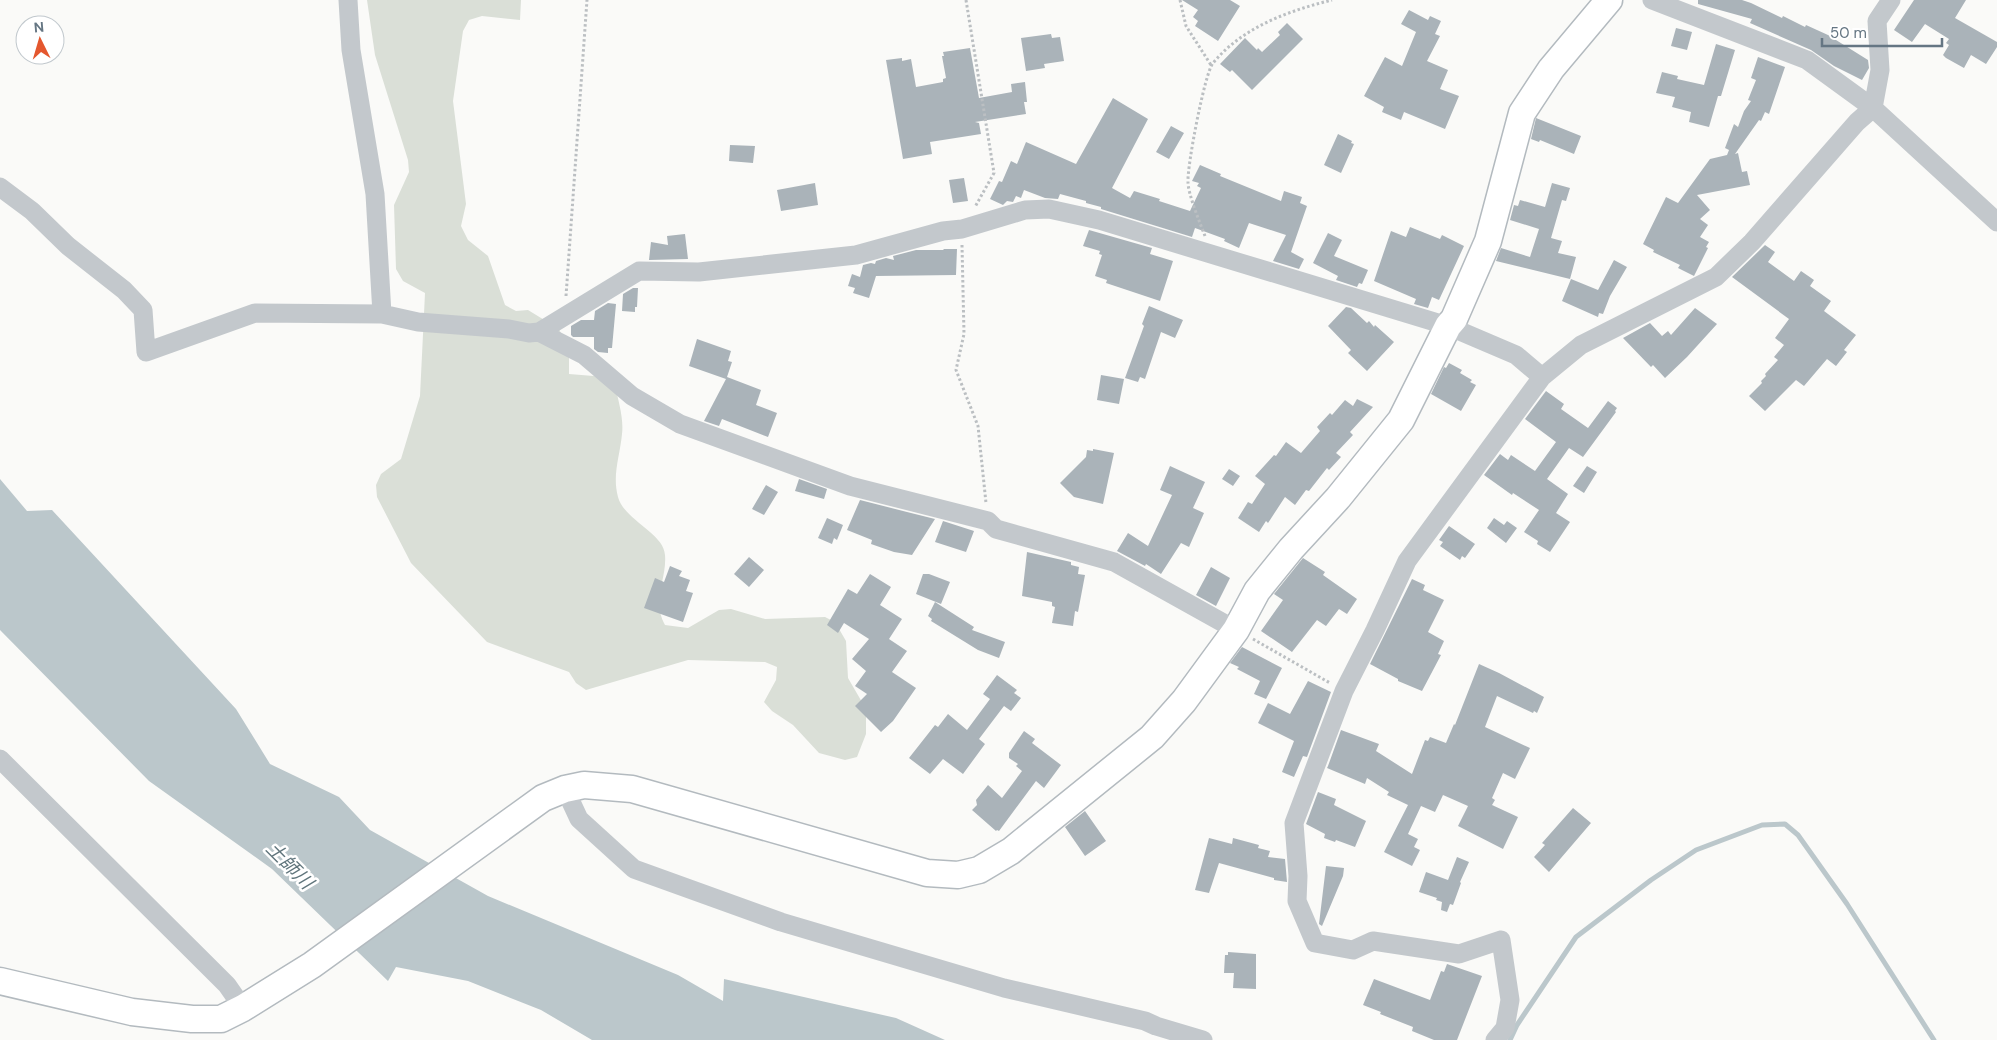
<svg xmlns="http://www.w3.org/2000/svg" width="1997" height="1040" font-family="'DM Sans','Noto Sans JP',sans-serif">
  <rect width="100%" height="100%" fill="#fafaf8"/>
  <path fill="#dadfd7" d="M 367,0 L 521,0 L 520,20 L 482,16 L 469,20 L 463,31 L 453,101 L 466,204 L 461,226 L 468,240 L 488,256 L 505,305 L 516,311 L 528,310 L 559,329 L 569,350 L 569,374 L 606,377 L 615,385 C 618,400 624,418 622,434 C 620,456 612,475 618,497 C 624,520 664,533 665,555 C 667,580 651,600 665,625 L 688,628 L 719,610 L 731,609 L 765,619 L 825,617 L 835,622 L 846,641 L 848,678 L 866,709 L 866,734 L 857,757 L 845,760 L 819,753 L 793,725 L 772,711 L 764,702 L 776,680 L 777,667 L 765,662 L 688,660 L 586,690 L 576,683 L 569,672 L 487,642 L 411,563 L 377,497 L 376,485 L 381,474 L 401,459 L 420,396 L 425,293 L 403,281 L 396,269 L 394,205 L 409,172 L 408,160 L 375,55 Z"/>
  <path fill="#bbc7cb" d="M 0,479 L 27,511 L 52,510 L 236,709 L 270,764 L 339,797 L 370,830 L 488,896 L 678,975 L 723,1001 L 724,979 L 896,1018 L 945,1040 L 592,1040 L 541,1010 L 468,981 L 396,967 L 388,981 L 272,869 L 149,781 L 0,630 Z"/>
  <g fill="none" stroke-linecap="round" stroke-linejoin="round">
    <path stroke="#bbc7cb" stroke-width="5" d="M 1510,1040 L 1517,1025 L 1576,937 L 1651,880 L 1696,850 L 1762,825 L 1785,824 L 1798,835 L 1847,904 L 1934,1040"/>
  </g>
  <path fill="#aab3b9" d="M 1182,0 L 1230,0 L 1240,6 L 1218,41 L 1195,26 L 1198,21 L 1193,17 L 1198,10 Z
    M 1698,0 L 1742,0 L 1751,3 L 1782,18 L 1783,16 L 1805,27 L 1806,25 L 1828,35 L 1868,60 L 1869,68 L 1862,80 L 1834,66 L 1811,50 L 1750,23 L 1752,19 L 1698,4 Z
    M 1914,0 L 1966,0 L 1955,18 L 1997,42 L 1997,47 L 1986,64 L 1971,55 L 1964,68 L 1946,58 L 1943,55 L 1949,45 L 1946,43 L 1949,39 L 1925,24 L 1912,42 L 1894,30 Z
    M 1409,10 L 1428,20 L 1430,16 L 1441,21 L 1435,34 L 1440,36 L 1427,61 L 1448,70 L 1440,89 L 1459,96 L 1445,129 L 1404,112 L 1401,120 L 1382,112 L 1384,107 L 1364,96 L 1385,57 L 1402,66 L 1416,32 L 1401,24 Z
    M 1287,23 L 1303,39 L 1252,90 L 1232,70 L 1230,72 L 1220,64 L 1245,38 L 1257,50 L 1258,48 L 1262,52 L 1280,35 L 1278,32 Z
    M 1676,28 L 1692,32 L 1687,50 L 1671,46 Z
    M 1051,34 L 1052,38 L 1060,37 L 1064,61 L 1044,64 L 1045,68 L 1026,71 L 1021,38 Z
    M 1716,44 L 1735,50 L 1721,96 L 1718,96 L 1709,127 L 1689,122 L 1691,112 L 1672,107 L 1675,97 L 1656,93 L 1662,72 L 1678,76 L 1677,79 L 1704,85 Z
    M 970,48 L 979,98 L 1012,92 L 1011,84 L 1025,82 L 1027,102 L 1024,102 L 1026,114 L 975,122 L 979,123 L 981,134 L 930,142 L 932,154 L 903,159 L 886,60 L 902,58 L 902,61 L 911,59 L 916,87 L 943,82 L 943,79 L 946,78 L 942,56 L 944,56 L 943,52 Z
    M 1758,57 L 1785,67 L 1769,114 L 1765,112 L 1761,121 L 1759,120 L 1735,154 L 1738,153 L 1742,172 L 1747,171 L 1750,185 L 1697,195 L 1710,210 L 1700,219 L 1708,225 L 1700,237 L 1709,242 L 1706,247 L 1708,248 L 1694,276 L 1678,268 L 1680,265 L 1653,252 L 1654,250 L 1643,244 L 1666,197 L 1678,203 L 1710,159 L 1727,155 L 1729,150 L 1725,148 L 1734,124 L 1738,127 L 1744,111 L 1751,101 L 1748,100 L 1756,80 L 1751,78 Z
    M 1113,98 L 1148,119 L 1112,188 L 1130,198 L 1134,191 L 1160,199 L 1159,201 L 1190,211 L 1201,188 L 1197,186 L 1199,183 L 1192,181 L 1200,165 L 1221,174 L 1220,176 L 1281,201 L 1284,191 L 1302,197 L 1300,203 L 1307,206 L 1291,252 L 1304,259 L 1299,269 L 1273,261 L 1286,235 L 1249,223 L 1239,248 L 1224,241 L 1225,239 L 1195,228 L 1192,237 L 1101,209 L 1101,207 L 1086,203 L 1086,201 L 1060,194 L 1058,199 L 1045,198 L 1024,190 L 1021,198 L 1016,196 L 1013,202 L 1007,201 L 1003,205 L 990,199 L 999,181 L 1002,182 L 1011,161 L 1017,164 L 1026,142 L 1076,164 Z
    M 1536,118 L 1581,136 L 1574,154 L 1540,140 L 1539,142 L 1531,139 Z
    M 1171,126 L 1184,133 L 1169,159 L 1156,152 Z
    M 1338,134 L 1352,141 L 1351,143 L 1354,144 L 1341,173 L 1324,165 Z
    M 730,145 L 755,146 L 753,163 L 729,161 Z
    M 964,178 L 968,201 L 953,203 L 949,180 Z
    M 815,183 L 818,205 L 781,211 L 777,190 Z
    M 1552,183 L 1570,188 L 1566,201 L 1562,200 L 1551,238 L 1562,241 L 1558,253 L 1576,257 L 1570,279 L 1496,261 L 1501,248 L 1530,257 L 1539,229 L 1510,220 L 1514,205 L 1518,206 L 1520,200 L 1545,207 Z
    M 1410,227 L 1440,239 L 1442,235 L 1464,246 L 1439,300 L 1432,297 L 1428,308 L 1414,304 L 1416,299 L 1374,281 L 1391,231 L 1406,237 Z
    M 1089,230 L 1152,248 L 1150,254 L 1173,261 L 1160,301 L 1106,283 L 1107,280 L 1095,276 L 1102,255 L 1099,254 L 1100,251 L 1083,246 Z
    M 1328,233 L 1342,240 L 1334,256 L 1368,270 L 1362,284 L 1359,283 L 1357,287 L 1336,280 L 1338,276 L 1313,263 Z
    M 685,234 L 688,259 L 649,260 L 651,242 L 668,245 L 667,236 Z
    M 1765,245 L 1775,252 L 1768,262 L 1794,281 L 1801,271 L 1814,280 L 1810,286 L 1831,301 L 1824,311 L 1856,335 L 1844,350 L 1847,352 L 1836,366 L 1827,359 L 1804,386 L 1796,380 L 1765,411 L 1749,396 L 1762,383 L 1761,381 L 1766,376 L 1765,374 L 1778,360 L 1774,357 L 1784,345 L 1775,338 L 1789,319 L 1732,277 Z
    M 944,249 L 957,249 L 956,275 L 876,276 L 869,298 L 853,293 L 855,288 L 848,286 L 852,274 L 860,277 L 863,265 L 871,263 L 875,264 L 876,261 L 886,258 L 894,260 L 893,256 L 916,250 L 943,250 Z
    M 1614,260 L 1627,267 L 1610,296 L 1603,314 L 1599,313 L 1598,317 L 1562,301 L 1571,279 L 1598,290 Z
    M 633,288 L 638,288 L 637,307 L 635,307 L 635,312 L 622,311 L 623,294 Z
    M 608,303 L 616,304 L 612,348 L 608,348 L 608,353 L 598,352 L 594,349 L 594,337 L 573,337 L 571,335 L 571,326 L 581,320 L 594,320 L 595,311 Z
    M 1149,306 L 1183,320 L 1175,338 L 1161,332 L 1145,379 L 1140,377 L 1138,382 L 1125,378 L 1144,326 L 1142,324 Z
    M 1346,307 L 1351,308 L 1367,323 L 1369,321 L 1374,327 L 1375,325 L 1394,342 L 1367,371 L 1348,353 L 1351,350 L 1328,326 Z
    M 1695,308 L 1717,324 L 1687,357 L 1665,378 L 1653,365 L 1651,367 L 1623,338 L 1650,323 L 1662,336 L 1668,331 L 1671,335 Z
    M 697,339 L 731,351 L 728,361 L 732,362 L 727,377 L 761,390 L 756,405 L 777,413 L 768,437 L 722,419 L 719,426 L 704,421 L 726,379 L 689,366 Z
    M 1449,363 L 1462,370 L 1460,373 L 1472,380 L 1470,382 L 1476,385 L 1461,411 L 1431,394 L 1444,367 L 1446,368 Z
    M 1101,375 L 1124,379 L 1119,404 L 1097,400 Z
    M 1546,391 L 1564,404 L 1561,409 L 1588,428 L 1608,401 L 1617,408 L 1615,411 L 1616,412 L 1583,457 L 1569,448 L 1547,479 L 1568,494 L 1556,513 L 1570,522 L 1550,552 L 1537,544 L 1538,541 L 1524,532 L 1539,510 L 1513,493 L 1512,495 L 1484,475 L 1500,454 L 1508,460 L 1511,455 L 1535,471 L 1556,442 L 1525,419 Z
    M 1357,399 L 1373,407 L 1350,432 L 1353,435 L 1336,453 L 1341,457 L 1329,470 L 1327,468 L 1309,491 L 1306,490 L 1295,505 L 1285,497 L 1268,523 L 1266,521 L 1259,532 L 1238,518 L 1248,502 L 1252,504 L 1265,484 L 1255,476 L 1274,455 L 1276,456 L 1286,442 L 1301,453 L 1320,431 L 1317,427 L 1330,413 L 1332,415 L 1345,400 L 1353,406 Z
    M 1093,449 L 1114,453 L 1103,504 L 1074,497 L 1060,483 L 1086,457 L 1087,450 L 1093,451 Z
    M 1170,466 L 1205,482 L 1193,508 L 1204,513 L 1189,547 L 1181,543 L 1161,574 L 1146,564 L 1145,566 L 1117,551 L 1128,533 L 1148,546 L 1172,495 L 1160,490 Z
    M 1587,466 L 1597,472 L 1584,493 L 1573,486 Z
    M 1229,469 L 1240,476 L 1233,486 L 1222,479 Z
    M 799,479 L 827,489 L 824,499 L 795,491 Z
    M 766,485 L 778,492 L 764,515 L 752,509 Z
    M 860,500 L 907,512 L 935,519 L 912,555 L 894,552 L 871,544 L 872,540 L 847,530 Z
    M 827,518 L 843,525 L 837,540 L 834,538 L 832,544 L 818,538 Z
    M 1494,518 L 1504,525 L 1507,521 L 1517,528 L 1506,543 L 1487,528 Z
    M 943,521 L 974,531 L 966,552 L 935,542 Z
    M 1449,526 L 1475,544 L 1465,558 L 1462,556 L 1460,560 L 1440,546 L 1443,542 L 1439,540 Z
    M 1027,552 L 1071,562 L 1071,565 L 1079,567 L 1078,574 L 1085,575 L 1078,612 L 1075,611 L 1073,626 L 1052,623 L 1055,607 L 1052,606 L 1052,602 L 1022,596 Z
    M 749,557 L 764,570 L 749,587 L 734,574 Z
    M 1303,558 L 1325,572 L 1323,575 L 1357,599 L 1347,614 L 1339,609 L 1326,626 L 1317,620 L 1292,652 L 1261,631 L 1283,600 L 1274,594 Z
    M 670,566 L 682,571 L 679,576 L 690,580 L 686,591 L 693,593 L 683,622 L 644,608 L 655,578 L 664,582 Z
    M 1211,567 L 1230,578 L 1216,606 L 1196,595 Z
    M 870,574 L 891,587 L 880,605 L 902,619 L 889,639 L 907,651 L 892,672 L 916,688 L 893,721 L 881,732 L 855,706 L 867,694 L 855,686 L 866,671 L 852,659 L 869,639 L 844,623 L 838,633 L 827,625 L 848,589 L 857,594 Z
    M 923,574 L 929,574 L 950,582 L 941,604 L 916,594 Z
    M 1412,579 L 1425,585 L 1423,590 L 1444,600 L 1428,632 L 1444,641 L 1438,654 L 1441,655 L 1422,691 L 1398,681 L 1398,679 L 1370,664 Z
    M 935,602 L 974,627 L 972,630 L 1005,642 L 999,658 L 978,650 L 931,621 L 932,619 L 928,616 Z
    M 1242,647 L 1282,668 L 1266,699 L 1254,694 L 1260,681 L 1237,669 L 1239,667 L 1230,663 Z
    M 1479,664 L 1499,673 L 1544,697 L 1537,713 L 1534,711 L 1533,713 L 1497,696 L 1485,727 L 1530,748 L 1515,779 L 1503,773 L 1492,798 L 1495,800 L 1492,805 L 1518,817 L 1503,849 L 1458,826 L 1468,806 L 1443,795 L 1435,812 L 1421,806 L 1408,834 L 1418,839 L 1414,847 L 1420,850 L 1412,866 L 1384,852 L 1408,805 L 1387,795 L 1389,792 L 1367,778 L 1365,784 L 1327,768 L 1328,766 L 1341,730 L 1379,744 L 1376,751 L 1412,774 L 1425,740 L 1428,741 L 1430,737 L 1446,743 L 1454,724 L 1455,725 Z
    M 997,675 L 1017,690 L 1014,693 L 1021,698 L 1011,711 L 1004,706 L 979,739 L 985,744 L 963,774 L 943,759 L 930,774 L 909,758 L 935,725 L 938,727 L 948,714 L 967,730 L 990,699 L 983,694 Z
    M 1308,681 L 1331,692 L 1307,757 L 1303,756 L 1294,777 L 1282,772 L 1294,741 L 1258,723 L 1268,703 L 1290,714 Z
    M 1024,731 L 1035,739 L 1032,743 L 1061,765 L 1044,788 L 1036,781 L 999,831 L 997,830 L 996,831 L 972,810 L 977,805 L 976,800 L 988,785 L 1002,798 L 1022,771 L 1016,766 L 1018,764 L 1009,758 L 1009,753 Z
    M 1318,792 L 1336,799 L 1334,805 L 1366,821 L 1355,847 L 1336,840 L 1335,842 L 1324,838 L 1325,834 L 1306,824 Z
    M 1573,808 L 1591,823 L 1549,872 L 1534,857 L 1545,845 L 1542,843 Z
    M 1085,811 L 1106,841 L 1085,856 L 1065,827 Z
    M 1209,838 L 1232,844 L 1233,838 L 1259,845 L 1258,848 L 1270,851 L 1268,857 L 1285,859 L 1287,882 L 1274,880 L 1274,878 L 1219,863 L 1209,893 L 1195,890 Z
    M 1457,857 L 1469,862 L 1460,882 L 1461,883 L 1453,905 L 1450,904 L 1447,912 L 1441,910 L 1442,902 L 1436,900 L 1437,898 L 1419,892 L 1426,872 L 1448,880 Z
    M 1326,866 L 1344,868 L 1343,876 L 1322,926 L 1319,924 Z
    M 1228,952 L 1256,954 L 1256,989 L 1233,988 L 1234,973 L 1224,973 L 1225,955 L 1228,955 Z
    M 1447,964 L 1482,976 L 1457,1040 L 1434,1040 L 1412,1031 L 1413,1027 L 1380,1014 L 1381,1012 L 1363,1005 L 1374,979 L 1430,1000 L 1441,971 L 1444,972 Z"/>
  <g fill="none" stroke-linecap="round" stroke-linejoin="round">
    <g stroke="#b3babf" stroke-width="29">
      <path id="secondary" d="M 0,981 L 132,1012 L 192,1019 L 221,1019 L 243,1008 L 312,965 L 543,798 L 565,789 L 584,785 L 632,789 L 927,873 L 958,875 L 979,870 L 1011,851 L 1152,737 L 1184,701 L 1236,630 L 1257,591 L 1291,549 L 1338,498 L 1401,420 L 1448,326 L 1454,319 L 1488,241 L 1522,113 L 1551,69 L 1609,0"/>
    </g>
    <path stroke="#bbbfc2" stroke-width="3" stroke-dasharray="2.5 2.5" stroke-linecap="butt" d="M 966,0 L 994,173 L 975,207
      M 1180,0 L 1186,26 L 1211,65
      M 1205,236 C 1200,223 1188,194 1188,182 C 1187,166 1205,72 1213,63 C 1243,27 1288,11 1332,0
      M 962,245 L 964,334 L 956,370 L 978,426 L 986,503
      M 566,296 L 587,0
      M 1253,639 L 1330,683"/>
    <path stroke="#c3c8cc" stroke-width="19" d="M 348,0 L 351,50 L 375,194 L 382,314
      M 1652,0 L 1807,60 L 1873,108 L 1997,222
      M 0,187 L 32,211 L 68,246 L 124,290 L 143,310 L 146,352 L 255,313 L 382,314 L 418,322 L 509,329 L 529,333 L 539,332 L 639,271 L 699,272 L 856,255 L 943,231 L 962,229 L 1025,210 L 1049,209 L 1099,220 L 1448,326 L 1516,355 L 1542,377
      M 539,332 L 584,355 L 632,396 L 680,424 L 850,486 L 988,521 L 996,529 L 1114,562 L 1236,630
      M 0,759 L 227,985 L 243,1008
      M 565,789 L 579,819 L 634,869 L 781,922 L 1004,988 L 1145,1021 L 1156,1026 L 1203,1040
      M 1495,1040 L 1505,1028 L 1510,1000 L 1501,940 L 1459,954 L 1373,941 L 1353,950 L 1315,943 L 1297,901 L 1298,876 L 1294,823 L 1344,691 L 1375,630 L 1407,561 L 1542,377 L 1581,345 L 1716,277 L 1752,242 L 1857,122 L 1873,108 L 1880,70 L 1877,21 L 1891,0"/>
    <use href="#secondary" stroke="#fff" stroke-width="26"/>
  </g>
  <g text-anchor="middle" stroke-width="5" stroke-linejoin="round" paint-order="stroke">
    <g font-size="19" font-style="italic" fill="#60757c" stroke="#fff">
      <text transform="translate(290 865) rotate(45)" y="7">土師川</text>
    </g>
  </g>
  <g transform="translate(40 40) rotate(355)"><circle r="24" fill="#ffffff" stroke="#c1c8cd"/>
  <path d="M0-4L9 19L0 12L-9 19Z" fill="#e4572e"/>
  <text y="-8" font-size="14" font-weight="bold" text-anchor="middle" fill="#657683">N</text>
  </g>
  <path d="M1822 38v8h120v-8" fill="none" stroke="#657683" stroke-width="2.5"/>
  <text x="1830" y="38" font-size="15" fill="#657683" stroke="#ffffff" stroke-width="4" paint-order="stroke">50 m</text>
</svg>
